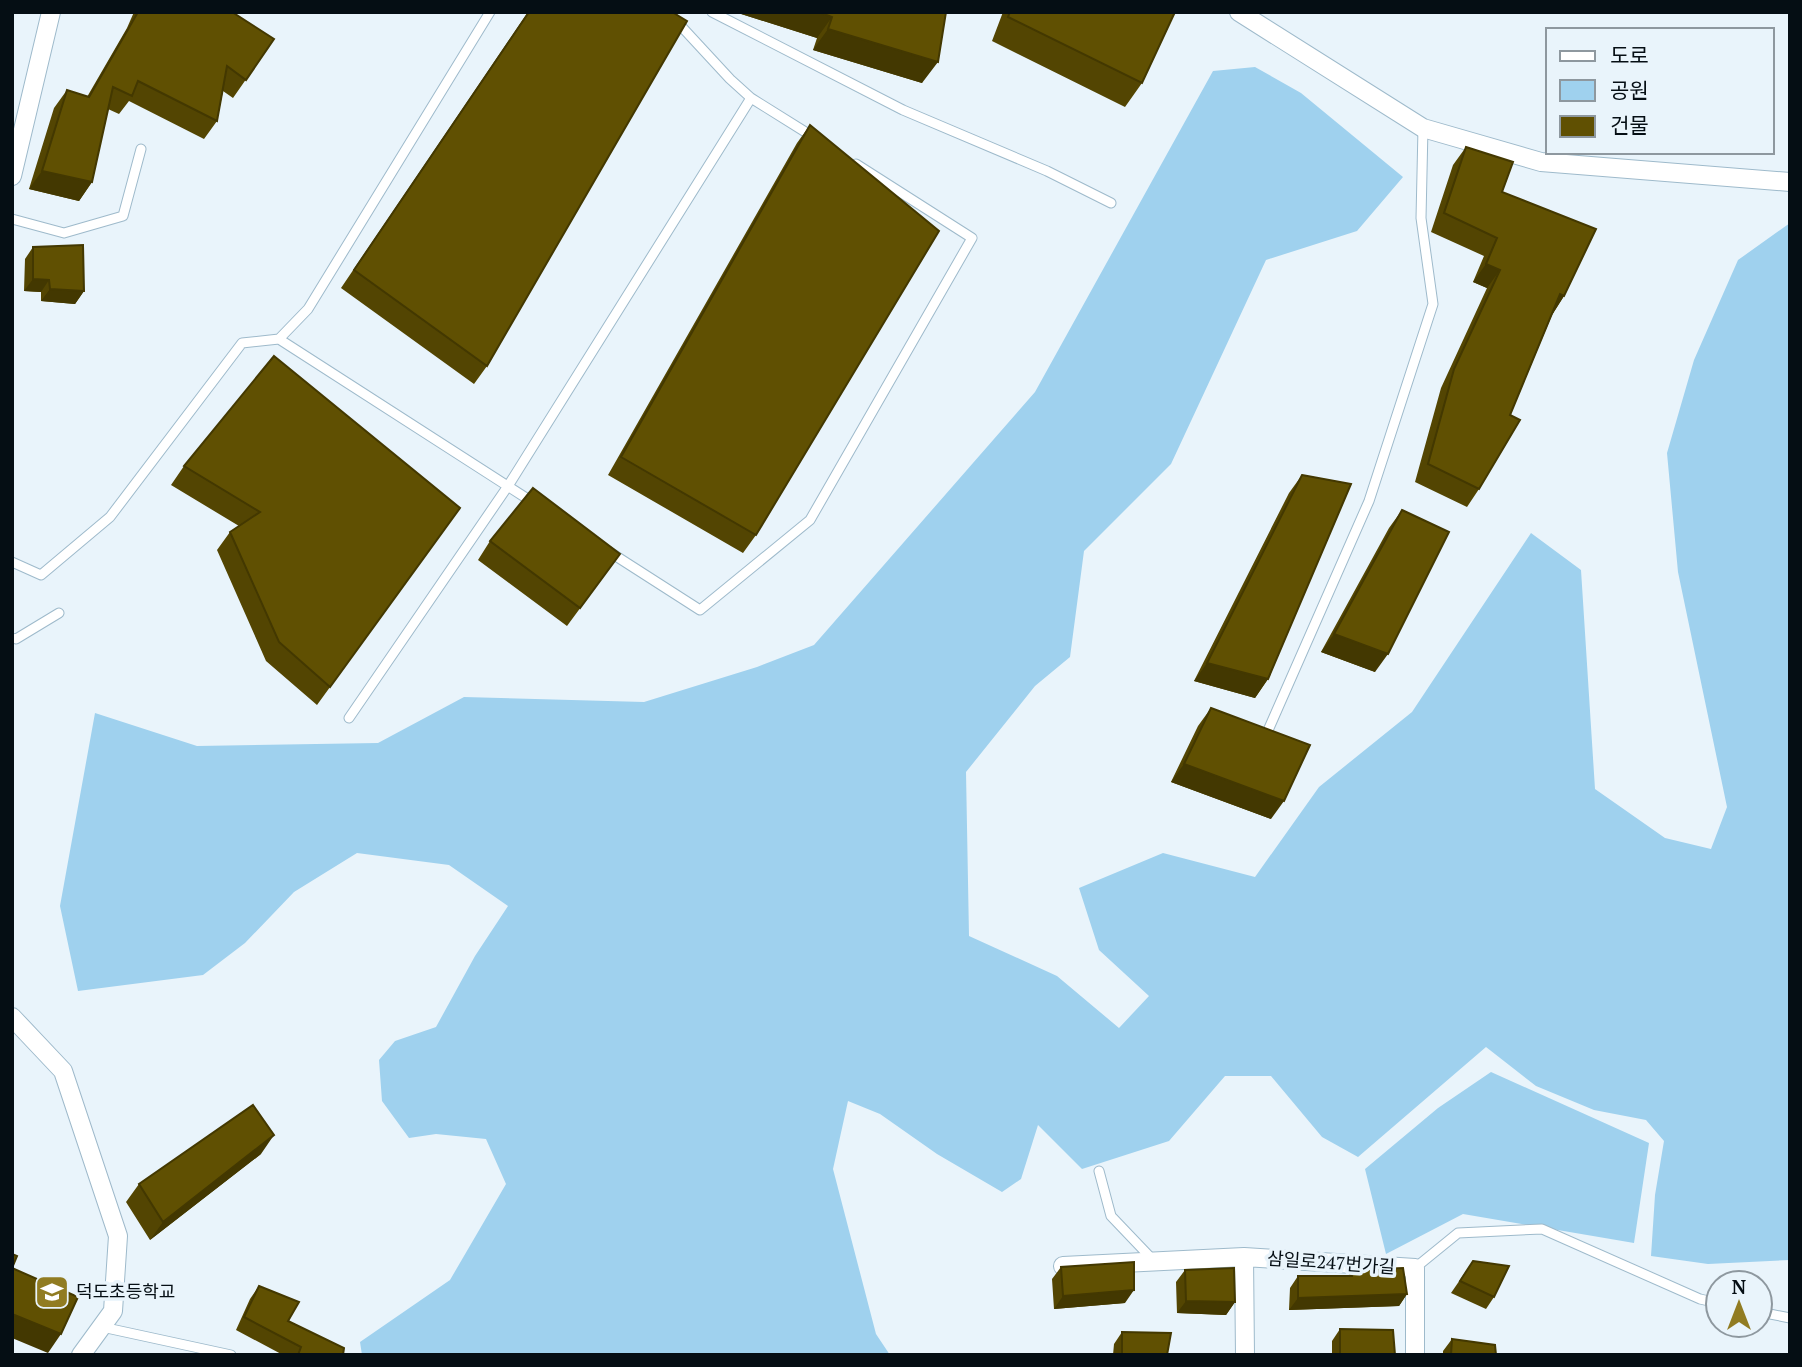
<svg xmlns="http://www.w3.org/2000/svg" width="1802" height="1367" font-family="'PT Serif','Noto Sans KR',serif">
  <rect width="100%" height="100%" fill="#e9f4fb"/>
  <path fill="#9fd1ee" d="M 1255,67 L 1301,93 L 1403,177 L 1357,231 L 1266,260 L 1171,464 L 1084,551 L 1070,657 L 1035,686 L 966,772 L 969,936 L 1057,976 L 1119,1028 L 1149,996 L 1099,950 L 1079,888 L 1163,853 L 1255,877 L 1319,787 L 1412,712 L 1531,533 L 1581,570 L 1595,789 L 1665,838 L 1711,849 L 1727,807 L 1678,572 L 1667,453 L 1694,360 L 1738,260 L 1790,223 L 1790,1260 L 1708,1264 L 1651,1256 L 1655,1195 L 1664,1141 L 1646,1120 L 1594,1110 L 1536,1086 L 1486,1047 L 1358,1157 L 1322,1137 L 1271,1076 L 1225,1076 L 1169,1141 L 1082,1169 L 1038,1125 L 1021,1179 L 1002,1192 L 937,1154 L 880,1114 L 848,1101 L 833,1169 L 876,1334 L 890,1355 L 362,1355 L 360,1342 L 450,1280 L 506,1184 L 486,1139 L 436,1134 L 409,1138 L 382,1101 L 379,1060 L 395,1041 L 436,1027 L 475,956 L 508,906 L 449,865 L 357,853 L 294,892 L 245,943 L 203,975 L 78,991 L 60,906 L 95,713 L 197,746 L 378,743 L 464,697 L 644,702 L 757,667 L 814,645 L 1035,392 L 1213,71 Z
    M 1491,1072 L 1649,1143 L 1634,1243 L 1463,1214 L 1386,1254 L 1365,1169 L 1438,1108 Z"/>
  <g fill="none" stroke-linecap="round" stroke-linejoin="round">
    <g stroke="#9ebacb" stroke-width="11">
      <path id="service" d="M 668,12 L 730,79 L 751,98
        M 712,12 L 903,110 L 1047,171 L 1111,203
        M 12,219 L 64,233 L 123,216 L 141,149
        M 279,339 L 308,309 L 490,12
        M 608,551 L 700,610 L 810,520 L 972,238 L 856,164
        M 12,562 L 41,575 L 110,517 L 242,343 L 279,339 L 534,503
        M 12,638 L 16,639 L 59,613
        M 349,718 L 508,486 L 751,98 L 815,138
        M 1266,735 L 1369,501 L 1433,304 L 1421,218 L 1423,128
        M 1099,1171 L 1111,1216 L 1153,1260
        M 1415,1268 L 1458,1233 L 1542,1229 L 1700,1299 L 1718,1303
        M 1760,1312 L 1790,1318
        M 102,1327 L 231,1355"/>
    </g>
    <g stroke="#9ebacb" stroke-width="20">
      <path id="minor" d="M 1239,12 L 1423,128 L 1541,162 L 1790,182
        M 12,176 L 51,12
        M 12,1017 L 63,1071 L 118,1236 L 113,1311 L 81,1355
        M 1244,1257 L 1245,1355
        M 1063,1266 L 1244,1257 L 1415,1268 L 1415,1355"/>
    </g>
    <use href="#service" stroke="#fff" stroke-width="9"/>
    <use href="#minor" stroke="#fff" stroke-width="18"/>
  </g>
  <path fill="#534502" d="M 134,12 L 232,12 L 274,39 L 233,98 L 223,91 L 217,121 L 204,139 L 129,101 L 119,114 L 108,109 L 92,182 L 79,201 L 29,189 L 54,108 L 67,90 L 87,97 L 127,28 Z
    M 528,12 L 487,366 L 474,384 L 341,288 Z
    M 946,12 L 922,83 L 813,50 L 817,38 L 738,13 Z
    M 1003,12 L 1175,12 L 1142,83 L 1125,107 L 992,41 Z
    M 810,125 L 756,535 L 743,553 L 608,475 L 797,143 Z
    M 1466,147 L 1502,192 L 1564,296 L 1552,315 L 1479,489 L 1467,507 L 1415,482 L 1441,388 L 1487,288 L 1473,282 L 1484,256 L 1431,232 L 1453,165 Z
    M 33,247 L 84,291 L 75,304 L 41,301 L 41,292 L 24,291 L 25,259 Z
    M 184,466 L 447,526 L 317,705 L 266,661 L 217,550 L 230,532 L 239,526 L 171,485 Z
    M 1302,475 L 1268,679 L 1255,698 L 1194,681 L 1289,493 Z
    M 1402,510 L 1375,672 L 1321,652 L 1389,528 Z
    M 490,541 L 620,554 L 567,626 L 478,560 Z
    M 1211,708 L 1271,819 L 1171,782 L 1198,726 Z
    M 261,1154 L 150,1240 L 126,1202 L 139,1184 Z
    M 1473,1261 L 1494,1297 L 1486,1309 L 1451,1293 Z
    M 1061,1267 L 1125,1303 L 1054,1309 L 1052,1279 Z
    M 1185,1270 L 1235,1302 L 1226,1315 L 1177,1313 L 1176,1282 Z
    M 1352,1270 L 1407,1294 L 1399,1306 L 1289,1310 L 1290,1288 L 1298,1276 L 1348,1276 Z
    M 259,1286 L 288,1321 L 343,1355 L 283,1355 L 236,1330 L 250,1299 Z
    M 1340,1329 L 1395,1355 L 1332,1355 L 1332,1341 Z
    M 1122,1332 L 1167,1355 L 1113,1355 L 1114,1344 Z
    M 1452,1339 L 1496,1355 L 1443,1355 L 1443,1351 Z"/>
  <path fill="#433801" d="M 819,12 L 832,17 L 817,38 L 738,13 Z
    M 828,29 L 938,62 L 922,83 L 813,50 Z
    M 42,171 L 92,182 L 79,201 L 29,189 Z
    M 1486,264 L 1500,270 L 1487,288 L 1473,282 Z
    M 33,279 L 49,280 L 41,292 L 24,291 Z
    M 50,289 L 84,291 L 75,304 L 41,301 Z
    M 1560,294 L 1564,296 L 1552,315 Z
    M 1334,634 L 1388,654 L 1375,672 L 1321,652 Z
    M 1207,663 L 1268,679 L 1255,698 L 1194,681 Z
    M 1184,764 L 1284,801 L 1271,819 L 1171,782 Z
    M 274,1135 L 261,1154 L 150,1240 L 163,1222 Z
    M 1134,1290 L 1125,1303 L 1054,1309 L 1063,1296 Z
    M 1407,1294 L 1399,1306 L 1289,1310 L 1298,1298 Z
    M 1186,1301 L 1235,1302 L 1226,1315 L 1177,1313 Z
    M 12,1314 L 61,1334 L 48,1353 L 12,1338 Z"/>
  <path fill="#605002" stroke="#433801" stroke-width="2" d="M 138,12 L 232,12 L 274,39 L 246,80 L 227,66 L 217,121 L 138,81 L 132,96 L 113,87 L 92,182 L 42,171 L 67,90 L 89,97 Z
    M 529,12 L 672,12 L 687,21 L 487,366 L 354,270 Z
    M 819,12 L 946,12 L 938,62 L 828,29 L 832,17 Z
    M 1010,12 L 1175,12 L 1142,83 L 1008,17 Z
    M 810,125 L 939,231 L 756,535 L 621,457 Z
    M 1466,147 L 1513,162 L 1502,192 L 1596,229 L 1564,296 L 1560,294 L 1510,415 L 1520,420 L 1479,489 L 1428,464 L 1454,369 L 1500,270 L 1486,264 L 1497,238 L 1444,213 Z
    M 83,245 L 84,291 L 50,289 L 49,280 L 33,279 L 33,247 Z
    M 274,356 L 460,508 L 330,687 L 279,642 L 230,532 L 260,512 L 184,466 Z
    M 1302,475 L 1351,484 L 1268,679 L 1207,663 Z
    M 533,488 L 620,554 L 580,608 L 490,541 Z
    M 1402,510 L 1449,532 L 1388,654 L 1334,634 Z
    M 1211,708 L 1310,745 L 1284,801 L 1184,764 Z
    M 253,1105 L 274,1135 L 163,1222 L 139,1184 Z
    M 12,1254 L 17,1256 L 12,1268 Z
    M 1473,1261 L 1509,1266 L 1494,1297 L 1460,1281 Z
    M 1134,1262 L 1134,1290 L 1063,1296 L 1061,1267 Z
    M 12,1268 L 78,1297 L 61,1334 L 12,1314 Z
    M 1234,1268 L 1235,1302 L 1186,1301 L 1185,1270 Z
    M 1403,1268 L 1407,1294 L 1298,1298 L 1298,1276 L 1352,1276 L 1352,1270 Z
    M 259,1286 L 299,1302 L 288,1321 L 344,1348 L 343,1355 L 298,1355 L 301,1347 L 244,1317 Z
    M 1340,1329 L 1393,1330 L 1395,1355 L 1340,1355 Z
    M 1122,1332 L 1171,1333 L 1167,1355 L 1122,1355 Z
    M 1452,1339 L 1495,1345 L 1496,1355 L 1451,1355 Z"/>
  <defs>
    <g id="school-square" transform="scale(1.75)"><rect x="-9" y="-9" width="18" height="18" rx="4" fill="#917c22" stroke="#e9f4fb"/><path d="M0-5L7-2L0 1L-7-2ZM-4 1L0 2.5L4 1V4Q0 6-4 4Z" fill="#fff"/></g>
  </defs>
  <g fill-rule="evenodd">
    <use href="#school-square" x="52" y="1292"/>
  </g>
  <g text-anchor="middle" stroke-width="7" stroke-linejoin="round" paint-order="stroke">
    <g font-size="18" fill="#050e14" stroke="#e9f4fb">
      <text transform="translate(1331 1263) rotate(4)" y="6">삼일로247번가길</text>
    </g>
    <g font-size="18" fill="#050e14" stroke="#e9f4fb" text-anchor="start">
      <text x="76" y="1298">덕도초등학교</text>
    </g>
  </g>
  <rect width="1802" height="1367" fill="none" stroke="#050e14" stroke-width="28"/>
  <rect x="1546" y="28" width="228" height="126" fill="#e9f4fb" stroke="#8e989f" stroke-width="2"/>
  <rect x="1560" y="51" width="35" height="10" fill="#ffffff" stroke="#8e989f" stroke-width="2"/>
  <text x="1610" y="63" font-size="21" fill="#050e14">도로</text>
  <rect x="1560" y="80" width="35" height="21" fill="#9fd1ee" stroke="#8e989f" stroke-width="2"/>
  <text x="1610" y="98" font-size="21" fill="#050e14">공원</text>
  <rect x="1560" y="116" width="35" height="21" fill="#605002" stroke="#8e989f" stroke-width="2"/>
  <text x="1610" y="133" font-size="21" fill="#050e14">건물</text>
  <g transform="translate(1739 1304)"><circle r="33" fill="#e9f4fb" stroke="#8e989f" stroke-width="2"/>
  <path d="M0-5L12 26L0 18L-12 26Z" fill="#917c22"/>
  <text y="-10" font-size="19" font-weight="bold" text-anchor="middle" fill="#050e14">N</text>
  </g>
</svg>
